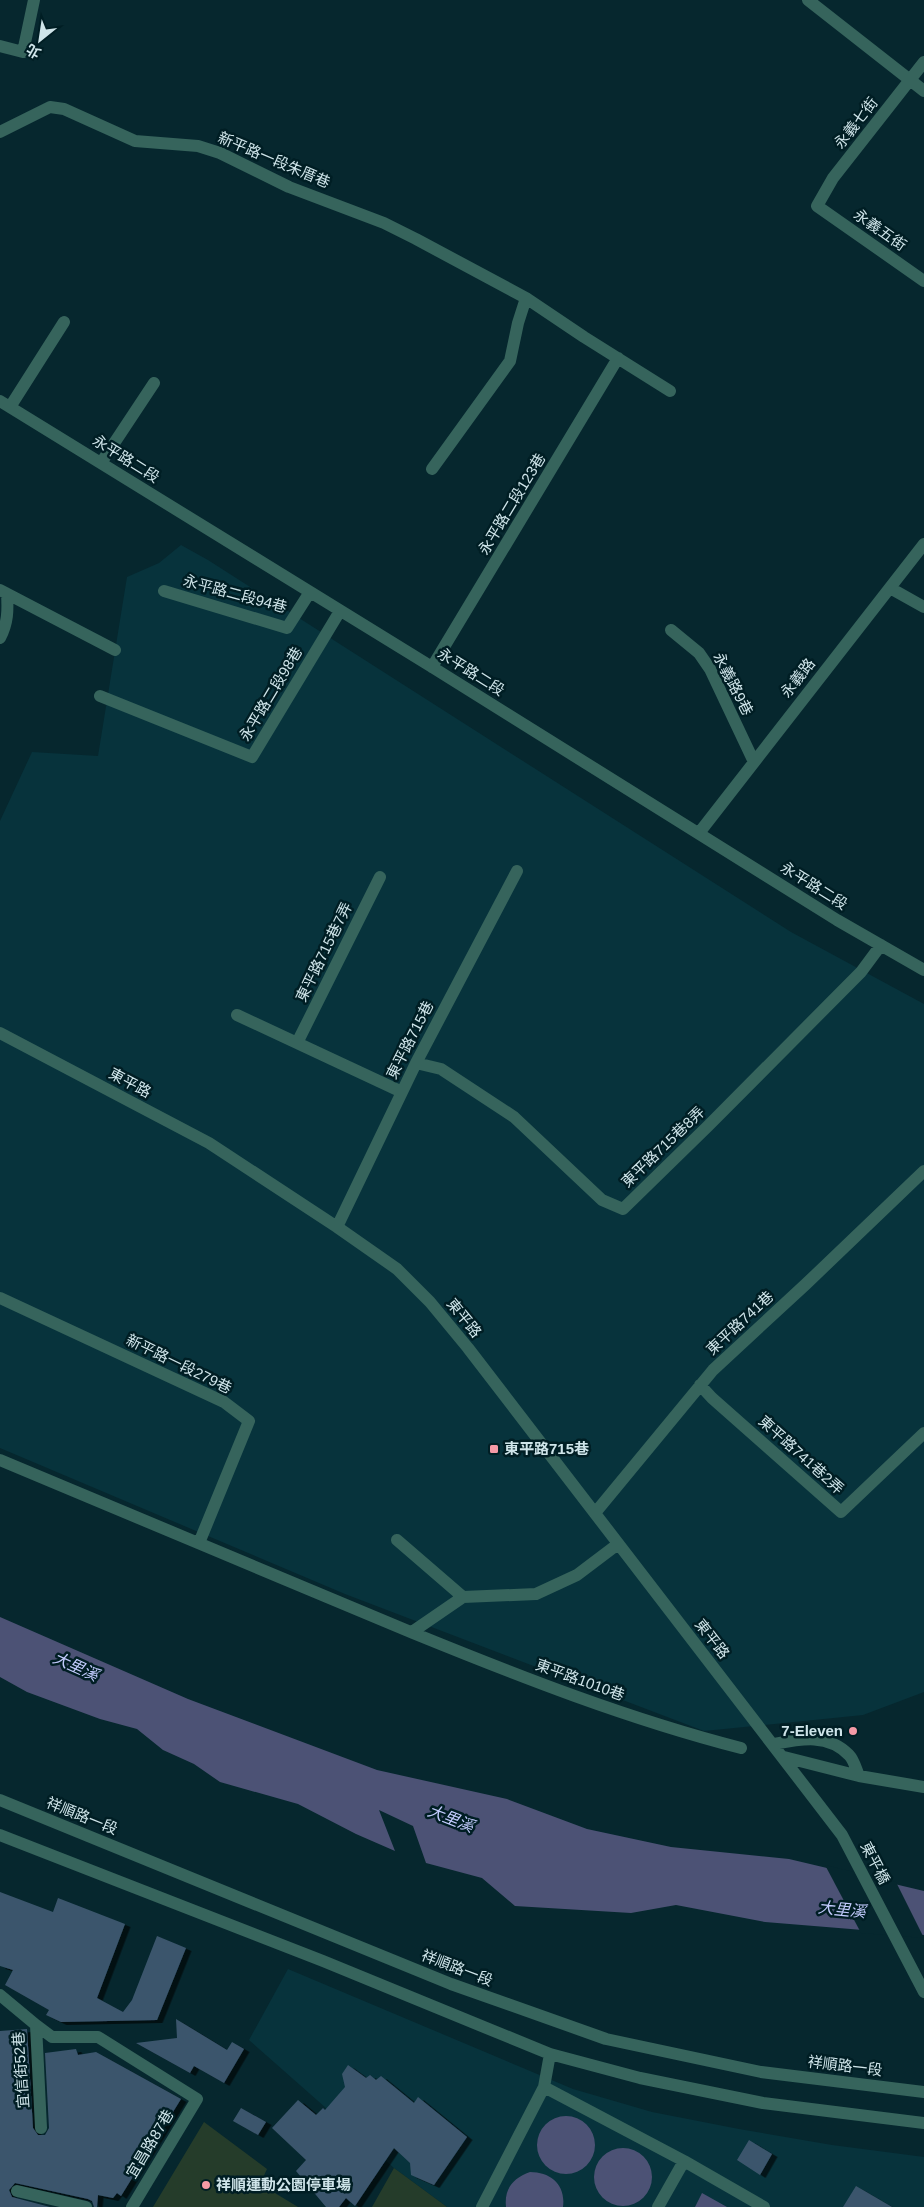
<svg xmlns="http://www.w3.org/2000/svg" width="924" height="2207" font-family="Helvetica,'Noto Sans TC',sans-serif">
  <defs>
    <filter id="shadow"><feDropShadow dx="5.5" dy="3" stdDeviation="0" flood-color="#0009"/></filter>
  </defs>
  <rect width="100%" height="100%" fill="#06272e"/>
  <path fill="#07333c" d="M 181,545 L 208,560 L 791,932 L 924,1004 L 924,1692 L 863,1715 L 704,1731 L 345,1594 L 0,1448 L 0,821 L 32,752 L 98,756 L 127,577 L 159,563 Z
    M 288,1969 L 573,2089 L 652,2112 L 739,2129 L 832,2145 L 924,2157 L 924,2207 L 447,2207 L 394,2168 L 249,2040 Z"/>
  <path fill="#253c2a" d="M 204,2122 L 267,2169 L 260,2184 L 298,2207 L 153,2207 Z
    M 394,2168 L 447,2207 L 372,2207 Z"/>
  <path fill="#4c5275" d="M 0,1617 L 188,1699 L 377,1770 L 507,1799 L 587,1829 L 671,1847 L 789,1859 L 924,1891 L 924,1935 L 765,1922 L 676,1905 L 631,1913 L 515,1906 L 482,1878 L 426,1863 L 413,1826 L 379,1810 L 395,1851 L 356,1834 L 298,1804 L 220,1782 L 194,1764 L 163,1750 L 137,1729 L 100,1719 L 27,1692 L 0,1677 Z
    M537 2145a29 29 0 1 1 58 0a29 29 0 1 1-58 0Z
    M594 2177a29 29 0 1 1 58 0a29 29 0 1 1-58 0Z
    M 530,2172 C 551,2172 566,2185 563,2207 L 506,2207 C 504,2189 513,2178 530,2172 Z
    M 702,2193 L 727,2207 L 695,2207 Z"/>
  <path fill="#06272e" d="M 825,1865 L 896,1882 L 924,1938 L 861,1933 Z"/>
  <path fill="#3b556c" filter="url(#shadow)" d="M 0,1892 L 53,1912 L 58,1898 L 125,1924 L 97,1998 L 123,2012 L 132,2000 L 157,1936 L 186,1948 L 157,2020 L 61,2022 L 46,2015 L 49,2010 L 5,1985 L 13,1970 L 0,1966 Z
    M 176,2019 L 227,2050 L 232,2042 L 244,2049 L 224,2083 L 194,2066 L 190,2073 L 136,2043 L 177,2038 Z
    M 27,2029 L 33,2128 L 38,2135 L 45,2135 L 49,2128 L 45,2053 L 76,2049 L 78,2055 L 96,2052 L 181,2099 L 121,2196 L 117,2193 L 113,2198 L 98,2195 L 97,2207 L 94,2207 L 92,2201 L 88,2199 L 15,2183 L 9,2190 L 12,2197 L 50,2207 L 0,2207 L 0,2031 Z
    M 348,2065 L 366,2078 L 370,2075 L 376,2080 L 381,2076 L 414,2103 L 418,2097 L 467,2137 L 434,2185 L 411,2175 L 410,2163 L 394,2148 L 355,2206 L 346,2198 L 339,2207 L 326,2207 L 296,2171 L 306,2160 L 272,2128 L 298,2100 L 316,2115 L 323,2108 L 325,2110 L 345,2087 L 342,2074 Z
    M 241,2108 L 266,2122 L 258,2135 L 233,2121 Z
    M 749,2140 L 772,2154 L 760,2175 L 737,2160 Z
    M 856,2186 L 892,2207 L 843,2207 Z"/>
  <g fill="none" stroke-linecap="round" stroke-linejoin="round">
    <path stroke="#36645c" stroke-width="12" d="M 808,0 L 924,91
      M 0,46 L 23,52 L 34,0
      M 924,62 L 833,178 L 817,206 L 924,281
      M 0,132 L 50,107 L 64,109 L 135,141 L 198,146 L 220,153 L 289,187 L 384,223 L 416,239 L 526,298 L 584,337 L 670,391
      M 0,401 L 432,667 L 837,920 L 924,970
      M 10,407 L 64,322
      M 101,463 L 154,383
      M 432,469 L 510,361 L 518,323 L 526,298
      M 890,588 L 924,607
      M 0,590 L 115,650
      M 164,591 L 287,628 L 310,592
      M 671,630 L 699,653 L 710,669 L 754,762
      M 0,638 C 8,623 8,610 7,594
      M 432,667 L 618,358
      M 100,696 L 252,757 L 340,611
      M 699,833 L 924,544
      M 237,1015 L 402,1092
      M 0,1033 L 209,1143 L 337,1227 L 397,1269 L 430,1302 L 468,1348 L 842,1835 L 924,1992
      M 297,1043 L 380,877
      M 416,1063 L 441,1069 L 514,1117 L 602,1200 L 623,1209 L 708,1126 L 861,972 L 881,945
      M 337,1227 L 416,1063 L 517,871
      M 0,1298 L 224,1402 L 249,1421 L 199,1543
      M 700,1385 L 712,1398 L 841,1512 L 924,1433
      M 0,1460 C 138,1517 275,1576 413,1633 C 521,1677 628,1719 741,1748
      M 595,1513 L 713,1370 L 806,1284 L 924,1171
      M 397,1540 L 463,1597
      M 412,1632 L 463,1597 L 536,1594 L 577,1575 L 618,1544
      M 774,1744 C 800,1739 828,1733 849,1755 C 854,1760 856,1769 859,1776
      M 784,1757 L 859,1776 L 924,1787
      M 0,1800 L 451,1984 L 606,2039 L 761,2072 L 924,2092
      M 0,1835 L 323,1961 L 550,2054 L 640,2078 L 763,2103 L 924,2123
      M 0,1995 L 36,2025 L 41,2128
      M 36,2025 L 52,2037 L 98,2037 L 197,2099 L 132,2207
      M 544,2087 L 684,2161 L 764,2207
      M 17,2191 L 86,2207
      M 482,2207 L 544,2087 L 550,2054
      M 658,2207 L 684,2161"/>
  </g>
  <g fill="#f49aa6" stroke="#001e24" stroke-width="2">
    <rect x="489" y="1444" width="10" height="10" rx="2.5"/>
    <circle cx="853" cy="1731" r="5"/>
    <circle cx="206" cy="2185" r="5"/>
  </g>
  <g text-anchor="middle" stroke-width="5" stroke-linejoin="round" paint-order="stroke">
    <g font-size="15" fill="#cfe5ea" stroke="#001e24">
      <text transform="translate(856 123) rotate(-52)" y="5">永義七街</text>
      <text transform="translate(274 160) rotate(23)" y="5">新平路一段朱厝巷</text>
      <text transform="translate(880 230) rotate(35)" y="5">永義五街</text>
      <text transform="translate(126 459) rotate(32)" y="5">永平路二段</text>
      <text transform="translate(512 504) rotate(-59)" y="5">永平路二段123巷</text>
      <text transform="translate(235 594) rotate(15)" y="5">永平路二段94巷</text>
      <text transform="translate(471 672) rotate(32)" y="5">永平路二段</text>
      <text transform="translate(798 678) rotate(-52)" y="5">永義路</text>
      <text transform="translate(733 684) rotate(63)" y="5">永義路9巷</text>
      <text transform="translate(271 694) rotate(-59)" y="5">永平路二段98巷</text>
      <text transform="translate(814 886) rotate(32)" y="5">永平路二段</text>
      <text transform="translate(324 952) rotate(-64)" y="5">東平路715巷7弄</text>
      <text transform="translate(410 1040) rotate(-63)" y="5">東平路715巷</text>
      <text transform="translate(130 1083) rotate(28)" y="5">東平路</text>
      <text transform="translate(663 1147) rotate(-44)" y="5">東平路715巷8弄</text>
      <text transform="translate(464 1318) rotate(51)" y="5">東平路</text>
      <text transform="translate(740 1323) rotate(-43)" y="5">東平路741巷</text>
      <text transform="translate(179 1364) rotate(26)" y="5">新平路一段279巷</text>
      <text transform="translate(801 1455) rotate(42)" y="5">東平路741巷2弄</text>
      <text transform="translate(712 1639) rotate(52)" y="5">東平路</text>
      <text transform="translate(580 1680) rotate(20)" y="5">東平路1010巷</text>
      <text transform="translate(82 1816) rotate(22)" y="5">祥順路一段</text>
      <text transform="translate(875 1863) rotate(63)" y="5">東平橋</text>
      <text transform="translate(457 1968) rotate(21)" y="5">祥順路一段</text>
      <text transform="translate(845 2066) rotate(7)" y="5">祥順路一段</text>
      <text transform="translate(21 2070) rotate(-94)" y="5">宜信街52巷</text>
      <text transform="translate(150 2144) rotate(-59)" y="5">宜昌路87巷</text>
    </g>
    <g font-size="15" font-weight="bold" fill="#cfe5ea" stroke="#001e24" text-anchor="start">
      <text x="504" y="1454">東平路715巷</text>
      <text x="843" y="1736" text-anchor="end">7-Eleven</text>
      <text x="216" y="2190">祥順運動公園停車場</text>
    </g>
    <g font-size="16" font-style="italic" fill="#c2cbfd" stroke="#001e24">
      <text transform="translate(76 1666) rotate(24)" y="6">大里溪</text>
      <text transform="translate(451 1818) rotate(21)" y="6">大里溪</text>
      <text transform="translate(842 1909) rotate(6)" y="6">大里溪</text>
    </g>
  </g>
  <g transform="translate(40 40) rotate(210)" stroke="#001e24" stroke-width="4" paint-order="stroke">
  <path d="M0-4L9 19L0 12L-9 19Z" fill="#cfe5ea"/>
  <text y="-8" font-size="14" font-weight="bold" text-anchor="middle" fill="#cfe5ea">北</text>
  </g>
</svg>
